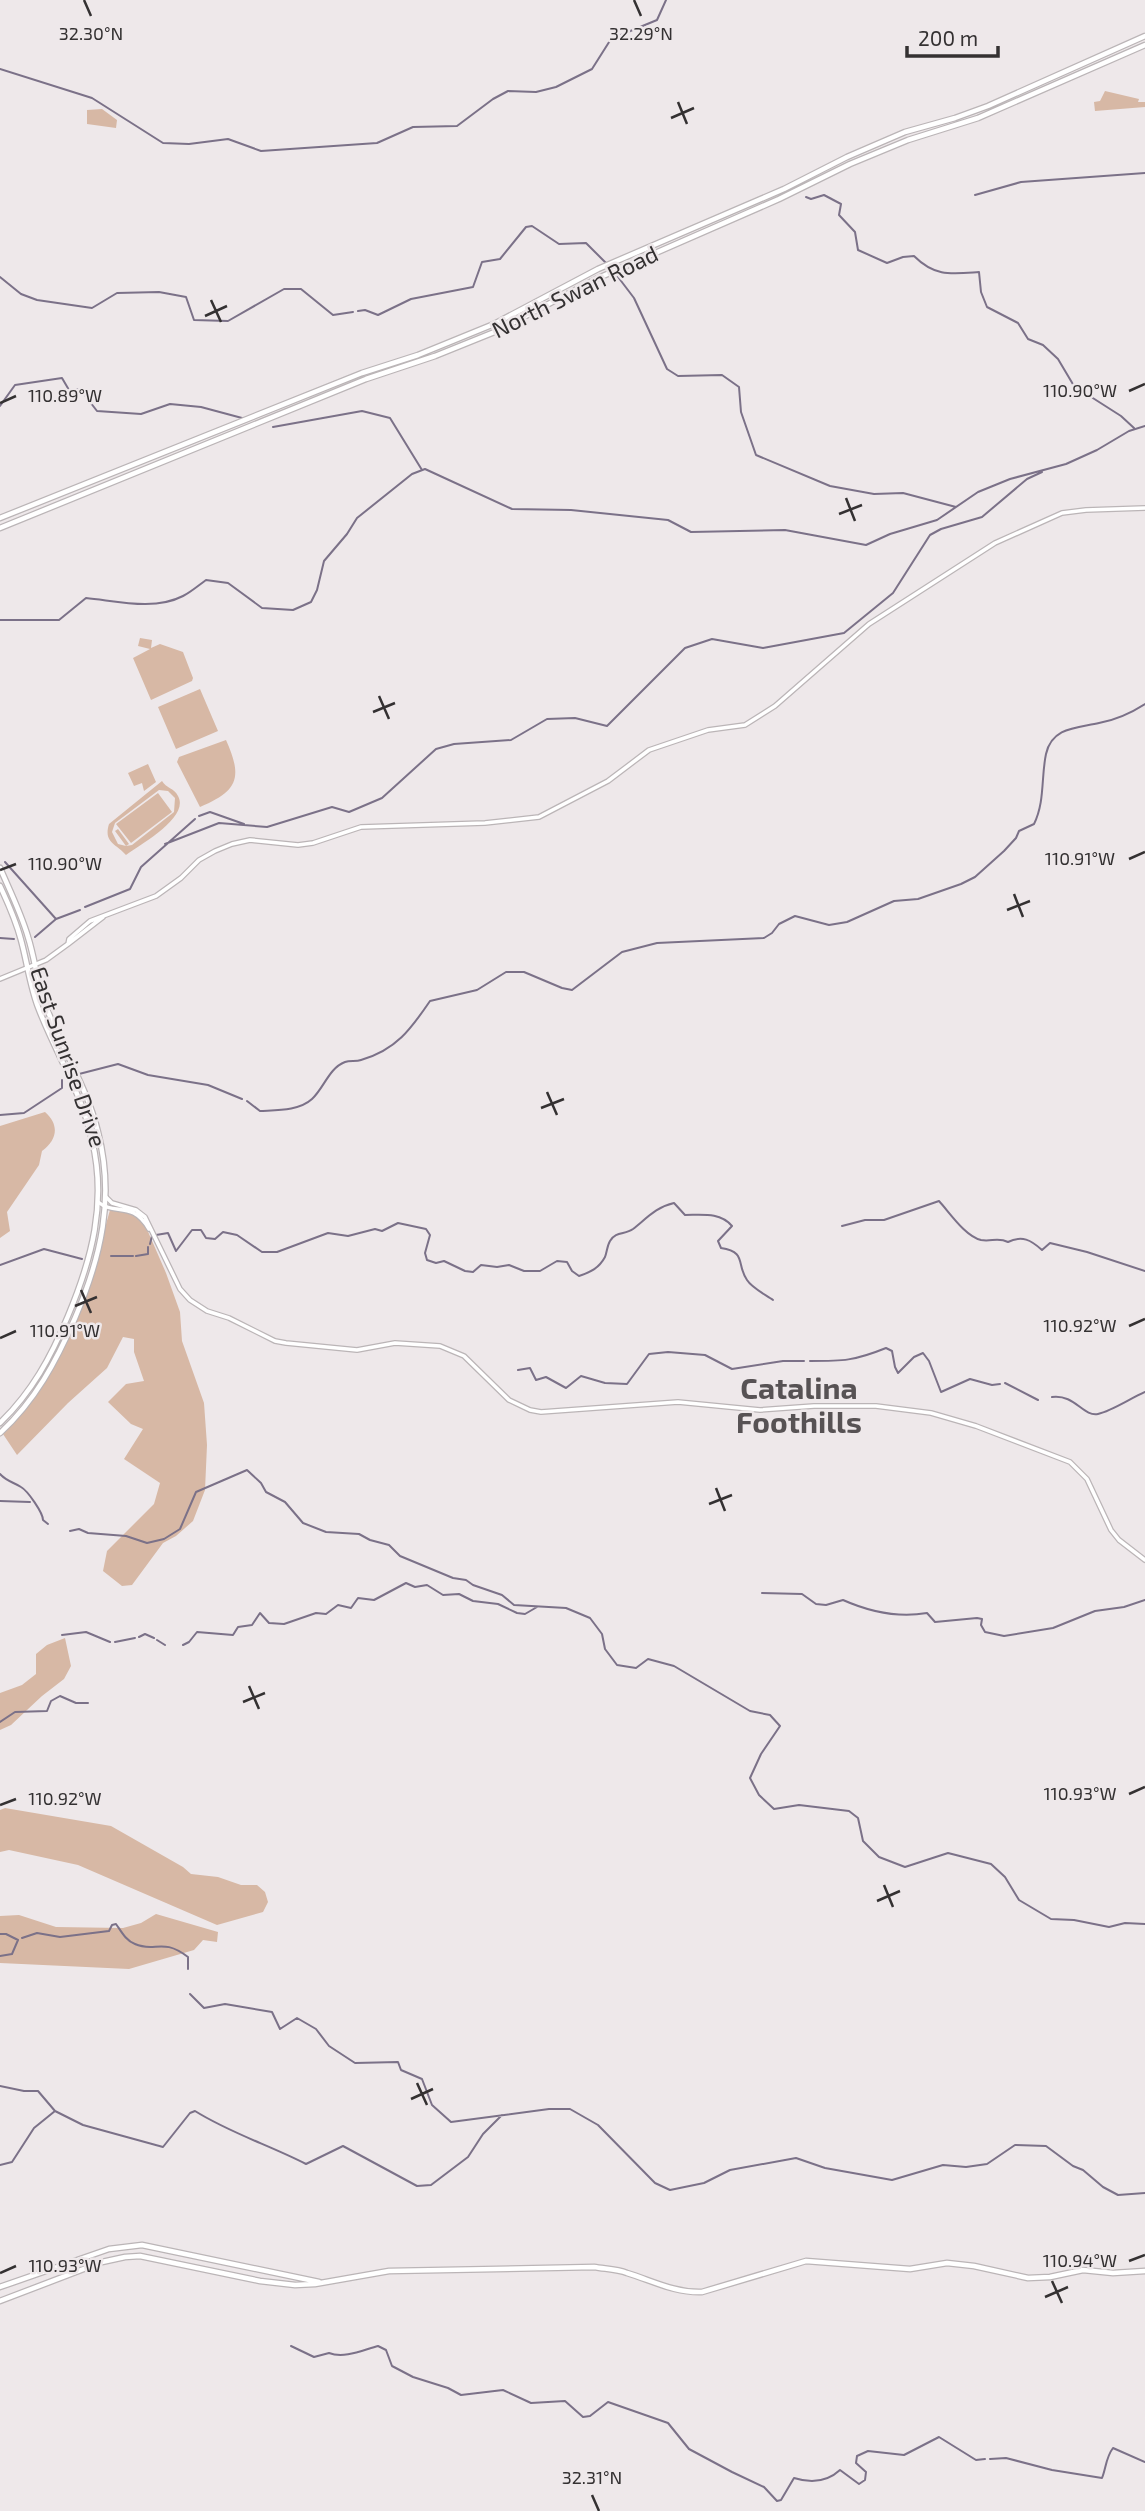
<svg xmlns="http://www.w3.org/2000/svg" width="1145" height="2511" font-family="'Exo 2',sans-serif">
  <rect width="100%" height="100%" fill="#eee8ea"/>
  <path fill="#d7b8a5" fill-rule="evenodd" d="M 1105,91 L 1139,99 L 1138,102 L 1145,102 L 1145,107 L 1095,111 L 1094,102 L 1100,101 Z
    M 102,109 L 117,120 L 116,128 L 87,124 L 87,110 Z
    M 140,638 L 152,640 L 151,648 L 160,644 L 183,652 L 193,678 L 192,681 L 151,700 L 133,658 L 150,649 L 138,646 Z
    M 200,689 L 218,731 L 176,749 L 158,707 Z
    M 226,740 C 243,778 238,791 200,807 L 177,762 L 179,757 Z
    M 148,764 L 156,782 L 144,791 L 142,783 L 134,786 L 128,773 Z
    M 162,781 C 166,788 174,788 178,796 C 190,817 141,844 126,855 C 117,844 103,843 109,824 ZM 159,790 L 168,791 L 175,798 L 174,812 L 132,845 L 126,846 L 129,844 L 118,829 L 115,831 L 126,846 L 118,844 L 112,832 L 115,823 Z
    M 158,793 L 172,812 L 131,843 L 116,824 Z
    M 45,1112 C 60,1125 57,1140 42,1151 L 39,1165 L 7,1212 L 10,1231 L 0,1238 L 0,1126 Z
    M 110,1210 L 133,1214 L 141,1220 L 146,1227 L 166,1273 L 180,1312 L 182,1341 L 204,1403 L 207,1445 L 205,1490 L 193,1521 L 176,1536 L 163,1543 L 132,1585 L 122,1586 L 103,1571 L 107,1551 L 154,1504 L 160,1483 L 124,1459 L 143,1429 L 131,1424 L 108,1402 L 126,1384 L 144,1381 L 134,1352 L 134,1339 L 123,1337 L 107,1368 L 68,1403 L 17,1455 L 3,1434 L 40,1388 L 88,1288 Z
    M 65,1638 L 71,1666 L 64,1679 L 42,1696 L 11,1725 L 0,1730 L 0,1693 L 22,1685 L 36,1674 L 36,1654 L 47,1645 Z
    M 5,1808 L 111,1826 L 183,1867 L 191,1874 L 218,1877 L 241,1885 L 257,1885 L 265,1892 L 268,1902 L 263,1912 L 217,1925 L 78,1865 L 9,1850 L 0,1852 L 0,1810 Z
    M 156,1914 L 218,1932 L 217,1942 L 203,1940 L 194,1950 L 129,1969 L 0,1963 L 0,1916 L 19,1915 L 56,1927 L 123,1928 L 141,1923 Z"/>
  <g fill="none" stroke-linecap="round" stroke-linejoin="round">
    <path stroke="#7b7188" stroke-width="2" d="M 0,69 L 92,98 L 163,143 L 189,144 L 228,139 L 261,151 L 377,143 L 413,127 L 457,126 L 493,99 L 508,91 L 536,92 L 556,87 L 592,69 L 611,39 L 657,20 L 666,0
      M 975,195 L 1021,182 L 1145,173
      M 806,197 L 811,199 L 824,195 L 841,204 L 839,215 L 855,232 L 858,250 L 887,263 L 903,257 L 914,256 C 935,277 951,274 979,272 L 981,292 L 987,307 L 1018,323 L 1028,339 L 1043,345 L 1058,359 L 1074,386 L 1121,416 L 1134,428
      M 615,273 L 634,298 L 667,369 L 678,376 L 722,375 L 739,387 L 741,412 L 756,455 L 830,486 L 874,494 L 903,493 L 956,507
      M 0,277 L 21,294 L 37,300 L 92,308 L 117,293 L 159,292 L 186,297 L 194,320 L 228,321 L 284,289 L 301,289 L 333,315 L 353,312
      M 358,311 L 365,310 L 378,315 L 411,299 L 473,287 L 482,262 L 500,259 L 526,227 L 532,226 L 559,244 L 586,243 L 606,263
      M 0,406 L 15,385 L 62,378 L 69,390 L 80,389 L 97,411 L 141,414 L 170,404 L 201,407 L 242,418
      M 273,427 L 362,411 L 390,418 L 422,470
      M 0,620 L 59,620 L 86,598 C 117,601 154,611 183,596 C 191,592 199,585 206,580 L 228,583 L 262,608 L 293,610 L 311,602 L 317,590 L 324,561 L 347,534 L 357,518 L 412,474 L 425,469 L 512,509 L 571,510 L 668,520 L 691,532 L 785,530 L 866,545 L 890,534 L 937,520 L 978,492 L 1010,479 L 1066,464 L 1097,450 L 1129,431 L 1145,426
      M 199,816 L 210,812 L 244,824
      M 165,844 L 219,823 L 267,827 L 332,807 L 349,812 L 382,798 L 436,749 L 454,744 L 511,740 L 547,719 L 575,718 L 607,726 L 685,648 L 712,639 L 763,648 L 844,633 L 893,593 L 930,535 L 941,529 L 982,517 L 1027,479 L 1042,472
      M 5,862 L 56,919
      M 85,907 L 130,889 L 141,867 L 195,819
      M 35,937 L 56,919 L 80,910
      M 0,938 L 14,939
      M 79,1074 L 118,1064 L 148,1075 L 208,1085 L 242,1099
      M 247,1101 L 260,1111 C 276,1110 299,1111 312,1099 C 324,1088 329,1068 345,1062 C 350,1060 356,1062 361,1060 C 396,1050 411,1029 430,1001 L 477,990 L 506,972 L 524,972 L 562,988 L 572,990 L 622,952 L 657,943 L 764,938 L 772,933 L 779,924 L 795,916 L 829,925 L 847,922 L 894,901 L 918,899 L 961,884 L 975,877 L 1004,851 L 1016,838 L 1019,831 L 1034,824 C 1045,802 1041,777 1046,754 C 1052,727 1077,728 1099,723 C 1115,720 1131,713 1145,704
      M 0,1115 L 24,1113 L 62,1088 L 62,1080
      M 842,1226 L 865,1220 L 884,1220 L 939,1201 C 950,1213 965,1236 981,1240 C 991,1242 998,1237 1008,1242 C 1022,1235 1031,1240 1042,1250 L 1050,1243 L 1087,1252 L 1145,1271
      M 156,1235 L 168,1233 L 176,1251 L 192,1230 L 201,1230 L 206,1238 L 215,1239 L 223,1232 L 237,1235 L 262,1252 L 277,1252 L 328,1233 L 348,1236 L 375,1229 L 382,1231 L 398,1223 L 426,1229 L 430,1235 L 425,1253 L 427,1260 L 436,1263 L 444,1261 L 465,1271 L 473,1272 L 481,1265 L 497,1267 L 509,1265 L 524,1271 L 540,1271 L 557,1261 L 567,1262 L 572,1271 L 579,1276 C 591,1272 599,1268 605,1257 C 607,1252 607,1246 610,1241 C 616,1231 625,1235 633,1229 C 647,1218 656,1207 674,1203 L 685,1215 C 702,1215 720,1212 732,1226 L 718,1241 L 721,1248 C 747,1252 736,1264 747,1280 C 752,1288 766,1295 773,1300
      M 150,1244 L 152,1236
      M 111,1256 L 133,1256
      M 136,1256 L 148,1254 L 148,1247
      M 0,1265 L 44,1249 L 82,1259
      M 810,1361 C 843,1361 854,1361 886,1348 L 892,1351 L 895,1367 L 898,1373 L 914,1357 L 923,1353 L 929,1361 L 941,1392 L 970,1379 L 992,1385 L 1000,1384
      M 518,1370 L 530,1368 L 536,1380 L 546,1377 L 566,1388 L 581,1376 L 605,1383 L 627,1384 L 649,1354 L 668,1352 L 705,1355 L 732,1369 L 783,1361 L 804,1361
      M 1005,1383 L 1038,1400
      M 1052,1397 C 1075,1394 1083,1417 1098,1414 C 1112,1411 1131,1398 1145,1392
      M 0,1474 C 6,1481 13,1482 21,1487 C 28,1491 43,1513 43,1520 L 48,1524
      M 0,1501 L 30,1502
      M 70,1531 L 79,1529 L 88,1533 L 126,1536 L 147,1543 L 164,1539 L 180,1529 L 196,1492 L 247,1470 L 261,1483 L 266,1492 L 285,1502 L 303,1523 L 326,1532 L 359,1534 L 370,1540 L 389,1545 L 400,1556 L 453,1578 L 466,1580 L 473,1585 L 502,1595 L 514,1605 L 566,1608 L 590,1618 L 602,1634 L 605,1649 L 617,1665 L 636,1668 L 648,1659 L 674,1666 L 750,1711 L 770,1715 L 780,1726 L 761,1754 L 750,1778 L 759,1795 L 774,1809 L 799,1805 L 849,1811 L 858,1818 L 863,1841 L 879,1857 L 905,1867 L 948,1853 L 991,1864 L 1005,1877 L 1019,1900 L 1051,1919 L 1074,1920 L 1109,1927 L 1125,1923 L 1145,1924
      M 762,1593 L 802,1594 L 816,1604 L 826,1605 L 843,1600 C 870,1612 898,1618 927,1613 L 935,1622 L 977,1618 L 982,1619 L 981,1625 L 985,1632 L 1004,1636 L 1053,1628 L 1095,1611 L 1124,1607 L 1145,1600
      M 62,1635 L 86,1632 L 110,1642
      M 139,1637 L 145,1634 L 154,1638
      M 157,1640 L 165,1645
      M 115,1642 L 135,1638
      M 183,1645 L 189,1642 L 197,1632 L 233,1635 L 238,1627 L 252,1625 L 260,1613 L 269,1623 L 284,1624 L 316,1613 L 326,1614 L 338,1605 L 351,1608 L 358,1598 L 374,1600 L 406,1583 L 415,1587 L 427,1585 L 443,1595 L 459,1594 L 473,1601 L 498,1604 L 517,1613 L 525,1614 L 537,1607
      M 0,1722 L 15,1712 L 47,1711 L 51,1701 L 60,1696 L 76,1703 L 88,1703
      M 0,1934 L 6,1934 L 18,1940
      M 22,1938 L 37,1933 L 60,1937 L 109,1931 L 112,1925 L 116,1924 C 121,1931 126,1941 135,1944 C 155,1953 162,1937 188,1957 L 188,1969
      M 0,1956 L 12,1954 L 18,1940
      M 190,1994 L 204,2008 L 225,2004 L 272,2012 L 280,2029 L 297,2018 L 316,2029 L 329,2046 L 355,2063 L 398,2062 L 401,2070 L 422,2079 L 432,2105 L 451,2122 L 549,2109 L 570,2109 L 598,2125 L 655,2183 L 670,2190 L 704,2183 L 730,2170 L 796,2158 L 825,2168 L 892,2180 L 943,2165 L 966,2167 L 987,2164 L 1015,2145 L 1046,2146 L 1073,2166 L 1083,2170 L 1103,2187 L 1118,2195 L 1145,2193
      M 0,2086 L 24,2091 L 38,2091 L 55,2111
      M 0,2165 L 12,2162 L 34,2128 L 55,2111 L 83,2125 L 163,2147 L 190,2113 L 195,2111 C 230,2133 269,2145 306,2164 L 343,2146 L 417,2186 L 431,2185 L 468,2157 L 483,2134 L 502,2115
      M 291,2346 L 314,2357 L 329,2353 C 344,2359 363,2350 378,2346 L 386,2350 L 392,2366 L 413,2377 L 448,2388 L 461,2395 L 503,2390 L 531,2403 L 565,2401 L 583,2417 L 590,2416 L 608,2402 L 668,2423 L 689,2449 L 732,2472 L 764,2487 L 777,2501 L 781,2500 L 794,2478 C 810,2483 827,2482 840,2470 L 859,2484 L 865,2480 L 866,2472 L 856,2463 L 857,2456 L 868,2451 L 904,2455 L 939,2437 L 976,2460 L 985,2459
      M 990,2459 L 1006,2458 L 1052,2470 L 1102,2478 C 1106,2468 1106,2457 1113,2448 L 1145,2462"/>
    <g stroke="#bbb5b7" stroke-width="6">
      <path id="minor" d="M 103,917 L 68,944 L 69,939 L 90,921 L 156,896 L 181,878 L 199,860 L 215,851 L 232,844 L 250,840 L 298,845 L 313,843 L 361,827 L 485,823 L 539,817 L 608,781 L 649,750 L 708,730 L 745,725 L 775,706 L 869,624 L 995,543 L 1062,513 L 1086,510 L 1145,508
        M 0,979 L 46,960 L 68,944
        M 106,1197 L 112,1203 L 136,1210 L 145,1217 L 180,1289 L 190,1300 L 207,1311 L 229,1318 L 275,1341 L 286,1343 L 357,1350 L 395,1343 L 440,1346 L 464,1356 L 509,1400 L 530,1410 L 541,1412 L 678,1402 L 760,1410 L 814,1406 L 876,1406 L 931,1413 L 976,1426 L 1070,1462 L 1087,1479 L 1111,1530 L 1119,1540 L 1145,1560
        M 98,1202 C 115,1216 132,1200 149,1229"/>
    </g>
    <g stroke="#bbb5b7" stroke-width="7">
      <path id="major" d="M 0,518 L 362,373 L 418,355 L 494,324 L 598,269 L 784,189 L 847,157 L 905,132 L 955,118 L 988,106 L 1145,36
        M 0,528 L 366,379 L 435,356 L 497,331 L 596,279 L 779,199 L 850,164 L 908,140 L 978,118 L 1145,45
        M 0,868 C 10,891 21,913 28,937 C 35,959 37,982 45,1004 C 61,1047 87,1087 98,1132 C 115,1198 101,1257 75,1318 C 56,1362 35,1401 0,1433
        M 0,886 C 8,903 16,921 21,940 C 27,962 30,986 38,1007 C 55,1052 82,1093 92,1140 C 107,1202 92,1259 68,1316 C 51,1357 32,1392 0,1423
        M 0,2287 L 109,2249 L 142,2245 L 319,2282
        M 0,2301 L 102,2262 L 125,2257 L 140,2256 L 260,2281 L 295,2285 L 315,2284 L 389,2271 L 594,2267 C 605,2269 617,2269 627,2273 C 653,2281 675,2293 702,2292 L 806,2261 L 910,2269 L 947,2263 L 974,2266 L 1028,2278 L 1050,2277 L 1083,2270 L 1113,2273 L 1145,2271"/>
    </g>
    <use href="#minor" stroke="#fff" stroke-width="3.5"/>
    <use href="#major" stroke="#fff" stroke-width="4.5"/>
  </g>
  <path fill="none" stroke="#343132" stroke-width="2.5" d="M 84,0 L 91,16M 634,0 L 641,16M 678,102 L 687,124M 671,118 L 694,108M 211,300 L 221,322M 205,316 L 227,306M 1129,391 L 1145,384M 0,403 L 16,396M 846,498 L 855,521M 839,514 L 862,505M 379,696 L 389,719M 373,712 L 395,703M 1129,859 L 1145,852M 0,870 L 16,864M 1014,894 L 1023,917M 1007,910 L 1030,901M 547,1092 L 557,1115M 541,1108 L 564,1099M 81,1290 L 91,1313M 75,1306 L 97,1297M 1129,1326 L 1145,1319M 0,1338 L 16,1331M 716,1488 L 725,1511M 709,1504 L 732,1495M 249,1686 L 259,1709M 243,1702 L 265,1693M 1129,1794 L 1145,1787M 0,1805 L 16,1799M 884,1885 L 893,1907M 877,1901 L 900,1891M 417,2083 L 427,2105M 411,2099 L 433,2089M 1129,2261 L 1145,2255M 0,2273 L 16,2266M 1052,2281 L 1062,2303M 1045,2297 L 1068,2287M 592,2495 L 599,2511"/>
  <g text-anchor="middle" stroke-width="5" stroke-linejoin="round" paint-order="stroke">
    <g font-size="23" fill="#343132" stroke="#eee8ea">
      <text transform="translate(575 292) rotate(-26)" y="8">North Swan Road</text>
      <text transform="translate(68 1057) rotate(71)" y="8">East Sunrise Drive</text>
    </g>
    <g font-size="30" font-weight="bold" fill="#575254" stroke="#eee8ea">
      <text x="799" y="1399">Catalina<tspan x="799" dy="34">Foothills</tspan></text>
    </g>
  </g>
  <g font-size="18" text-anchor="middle" fill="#343132" stroke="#eee8ea" stroke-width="5" stroke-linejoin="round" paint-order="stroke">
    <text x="91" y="40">32.30°N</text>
    <text x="641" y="40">32.29°N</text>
    <text x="1080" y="397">110.90°W</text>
    <text x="65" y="402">110.89°W</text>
    <text x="1080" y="865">110.91°W</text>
    <text x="65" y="870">110.90°W</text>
    <text x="1080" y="1332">110.92°W</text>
    <text x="65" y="1337">110.91°W</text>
    <text x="1080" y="1800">110.93°W</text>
    <text x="65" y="1805">110.92°W</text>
    <text x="1080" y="2267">110.94°W</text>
    <text x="65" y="2272">110.93°W</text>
    <text x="592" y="2484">32.31°N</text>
  </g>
  <path d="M907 46v10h91v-10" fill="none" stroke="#343132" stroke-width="3.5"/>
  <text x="918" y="46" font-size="21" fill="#343132" stroke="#eee8ea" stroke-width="5" paint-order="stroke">200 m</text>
</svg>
